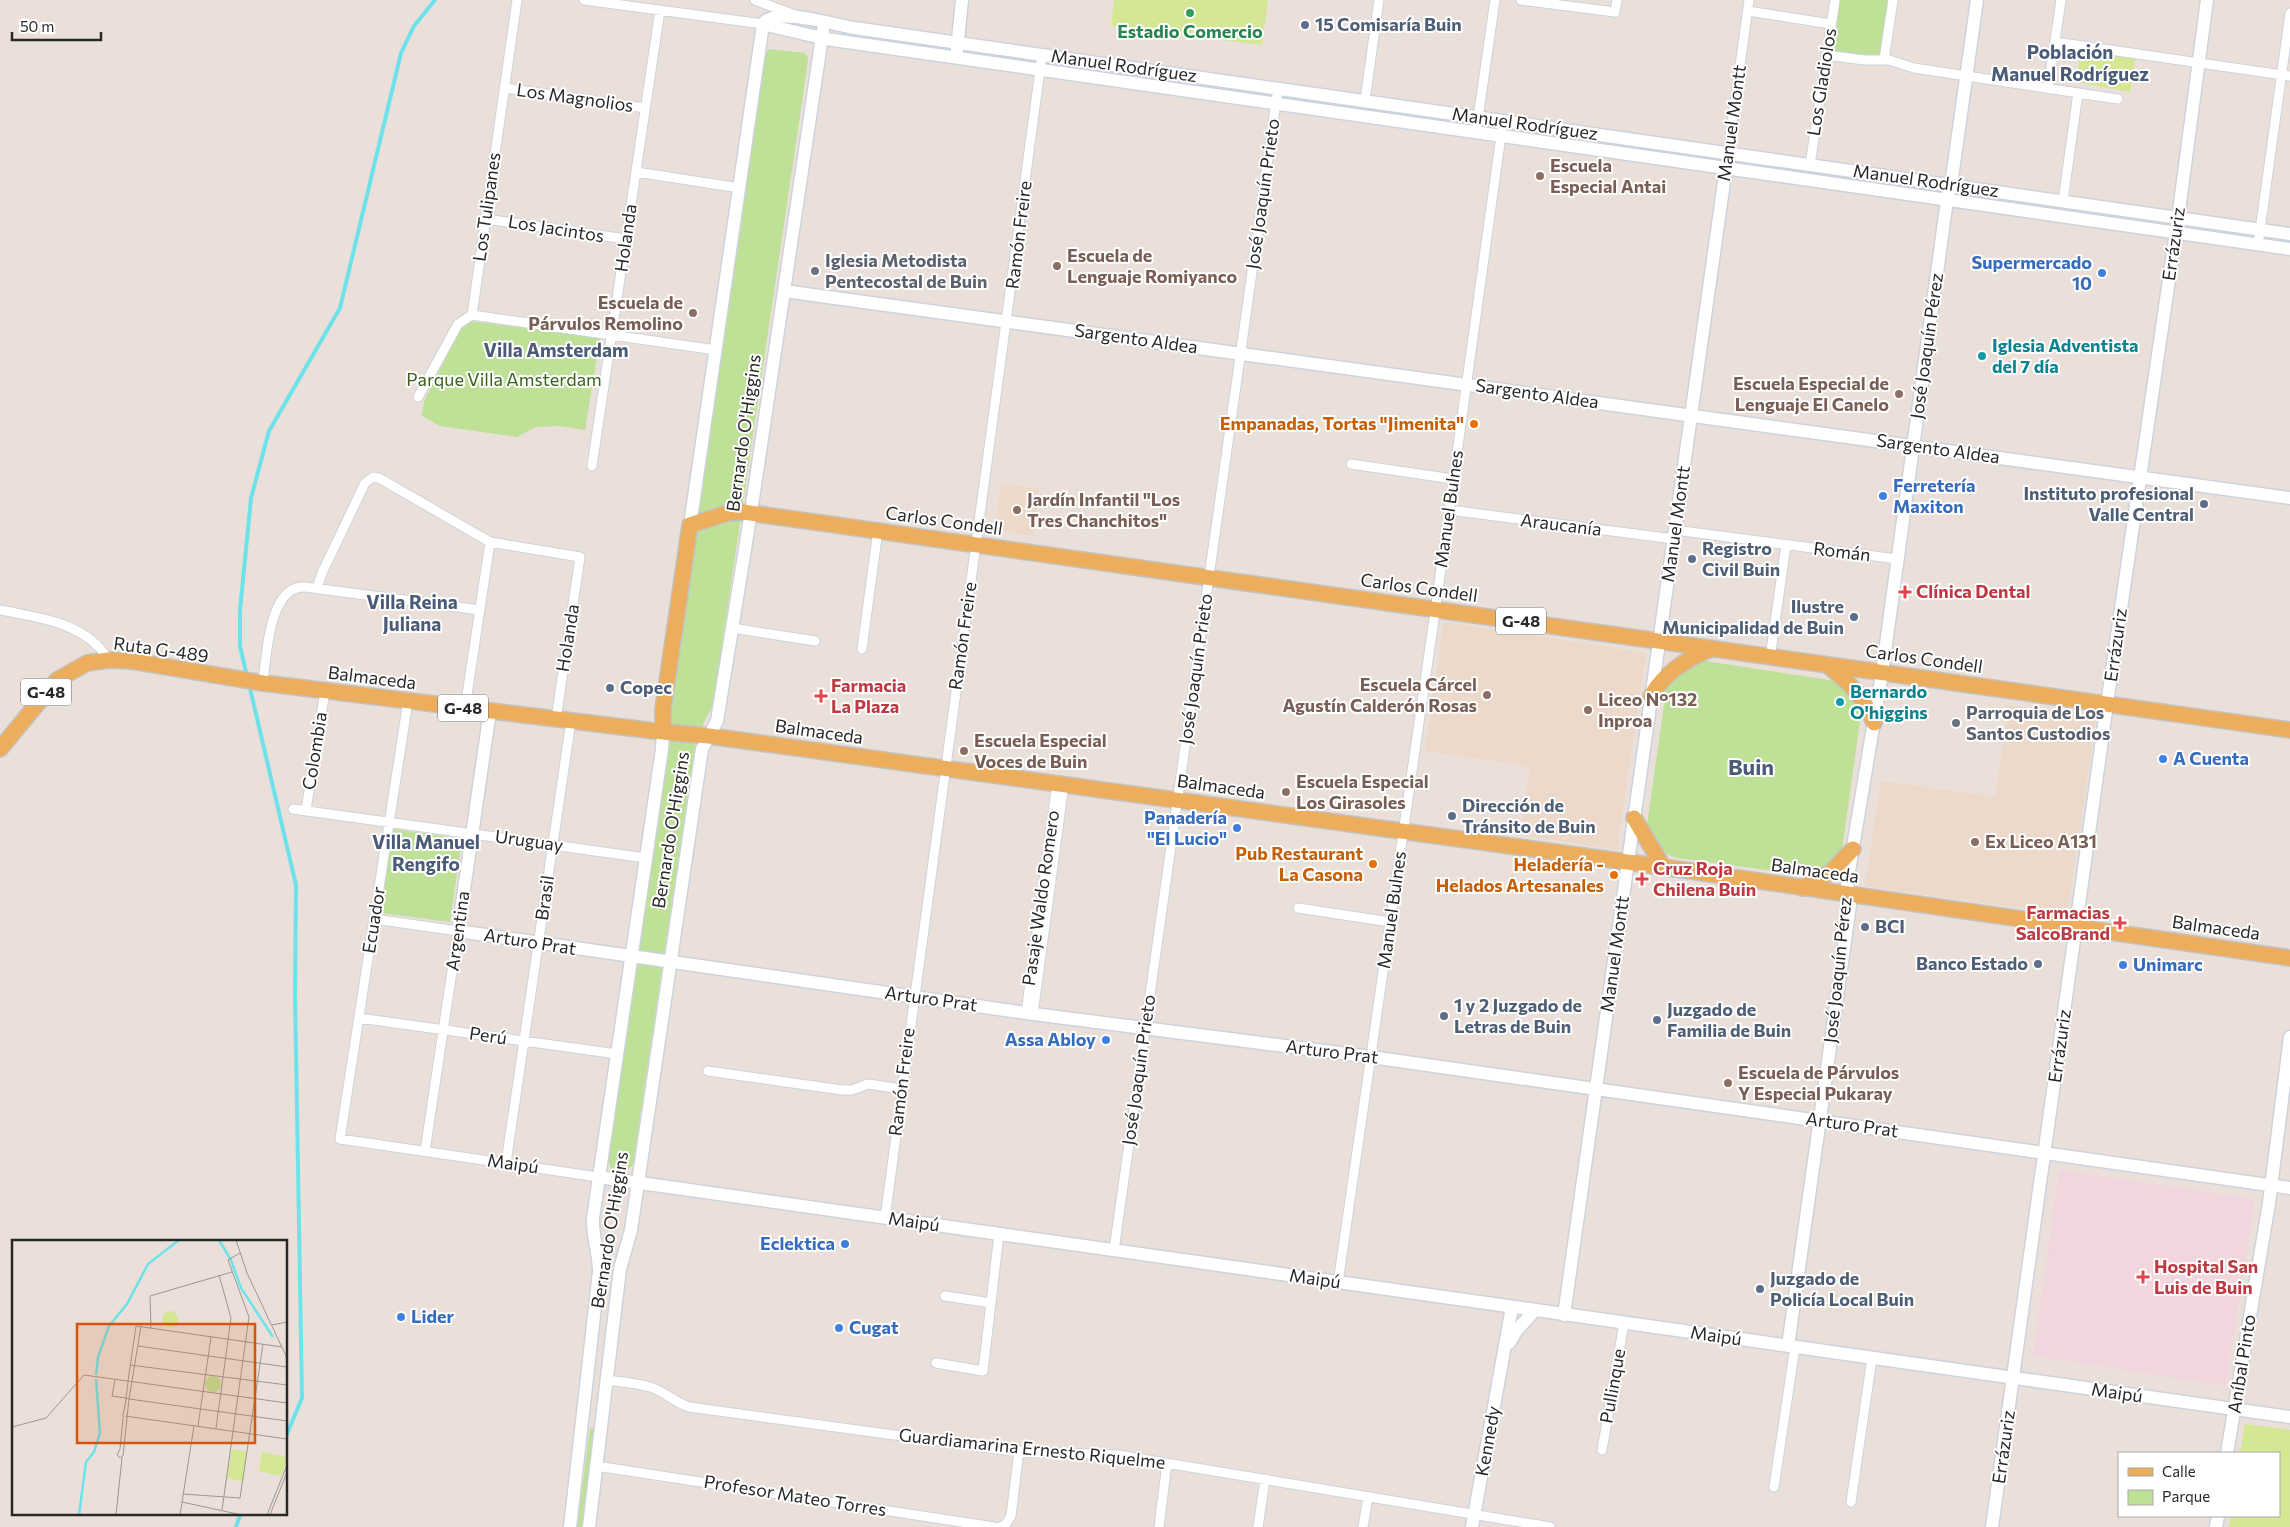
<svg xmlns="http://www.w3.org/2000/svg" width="2290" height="1527" font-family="Commissioner,sans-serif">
  <rect width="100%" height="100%" fill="#eae0d9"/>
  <path fill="#ecd9c9" d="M 1001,483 L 1040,489 L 1034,536 L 994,530 Z
    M 1444,622 L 1646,653 L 1617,850 L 1520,835 L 1530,766 L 1425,751 Z
    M 2009,705 L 2096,717 L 2067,914 L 1865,886 L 1881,781 L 1995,797 Z"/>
  <path fill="#f1d6dd" d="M 2059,1170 L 2255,1199 L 2226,1386 L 2033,1356 Z"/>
  <path fill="#bee097" d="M 1840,0 L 1889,0 L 1880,59 L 1832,52 Z
    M 769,49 L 805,53 L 808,57 L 807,68 L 713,706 L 704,722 L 694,753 L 633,1165 L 625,1172 L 611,1169 L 608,1160 L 697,521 L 765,54 Z
    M 471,321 L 600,338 L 585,430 L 558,426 L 536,427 L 517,437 L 440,426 L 422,416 L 424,401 L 462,326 Z
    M 1699,660 L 1835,681 L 1862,707 L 1842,850 C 1835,860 1818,873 1805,875 L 1677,858 L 1666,854 L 1659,847 L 1647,825 L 1667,684 Z
    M 393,829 L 462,839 L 450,922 L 381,913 Z
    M 590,1428 L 595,1429 L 582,1527 L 577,1527 Z"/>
  <path fill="#d4e792" d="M 1114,0 L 1268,0 L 1262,45 L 1111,26 Z
    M 2081,50 L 2135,59 L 2130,92 L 2076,82 Z
    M 2245,1424 L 2290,1430 L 2290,1527 L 2229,1527 L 2231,1516 L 2279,1516 L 2279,1453 L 2240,1453 Z"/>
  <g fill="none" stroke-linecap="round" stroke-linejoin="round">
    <path stroke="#6ee2ea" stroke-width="4" d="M 247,677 L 240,646 L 240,610 L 251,498 L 269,431 L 340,308 L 401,53 L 414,26 L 435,0
      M 249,684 L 296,885 L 295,995 L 302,1398 L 286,1436
      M 236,1527 L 241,1513"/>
    <g stroke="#ccd3dd" stroke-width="11">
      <path id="street" d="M 584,0 L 763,24
        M 755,0 L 795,15
        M 1521,0 L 1615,12 L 1617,0
        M 1748,11 L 1831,24
        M 2055,42 L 2290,76
        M 1826,55 L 1864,60 L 1889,60 L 1914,68 L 2118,99
        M 1884,60 L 1893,0
        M 504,88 L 645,108
        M 2048,89 L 2061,0
        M 1365,100 L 1379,0
        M 1476,132 L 1495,0
        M 1810,165 L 1835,0
        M 1726,168 L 1749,0
        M 636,172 L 740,188
        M 2063,201 L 2078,93
        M 486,219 L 626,239
        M 2258,245 L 2290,13
        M 472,315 L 517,0
        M 472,315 L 716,350
        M 418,397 L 458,324 L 472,315
        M 1351,464 L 1453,479
        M 592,466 L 660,10
        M 1449,510 L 1674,539
        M 1675,530 L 1897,559
        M 317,588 L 322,573 L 365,483 L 373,477 L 379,478 L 490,542 L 580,557 L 556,719
        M 0,610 C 40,618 85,622 109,660
        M 732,628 L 815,641
        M 862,649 L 878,530
        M 1770,658 L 1786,545
        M 263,683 C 266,658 269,584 305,587 L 480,610
        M 408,701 L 340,1139 L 598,1177
        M 465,708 L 490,542
        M 293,809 L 646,858
        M 306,810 L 325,691
        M 1298,908 L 1390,922
        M 374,919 L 458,931 L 425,1151
        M 1026,1013 L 1057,783
        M 1033,1014 L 1064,784
        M 359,1018 L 617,1054
        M 708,1071 L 842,1090 L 852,1090 L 868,1084 L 901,1089
        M 506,1163 L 571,721
        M 885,1218 L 1042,55
        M 1114,1250 L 1278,88
        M 1338,1283 L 1434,619 L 1503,121
        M 945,1296 L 991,1303
        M 936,1363 L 983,1371 L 999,1234
        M 606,1380 C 620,1382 637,1383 650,1387 C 664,1391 674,1402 689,1407 L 1012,1451 L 1118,1455 L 1550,1527
        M 1602,1450 L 1624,1323
        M 596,1466 L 994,1527
        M 1774,1487 L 1795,1347
        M 1851,1502 L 1872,1358
        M 1000,1527 L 1005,1525 L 1011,1516 L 1019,1451
        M 1159,1527 L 1167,1463
        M 1258,1527 L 1265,1479
        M 1363,1527 L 1368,1497"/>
    </g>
    <g stroke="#ccd3dd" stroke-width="15">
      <path id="secondary" d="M 763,24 L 826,39 L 2290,249
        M 957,50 L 962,0
        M 784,291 L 2290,498
        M 690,525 L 763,24 C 772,6 836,25 854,28 L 2290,234
        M 490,711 L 458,931 L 1026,1013 L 1371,1057 L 2290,1188
        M 598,1177 L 2290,1417
        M 1564,1315 L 1726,168
        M 1509,1343 L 1517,1330 L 1535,1310
        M 1788,1346 L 1850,905 L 1847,883 L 1882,673 L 1947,200 L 1951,185 L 1977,0
        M 2227,1453 L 2269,1203 L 2290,1037
        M 570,1527 L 599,1272 C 599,1253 592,1236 593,1218 L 662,749 L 663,732
        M 589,1527 L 620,1269 L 631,1230 L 702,749 L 717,721 L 751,512 L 823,30
        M 1472,1527 L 1512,1307
        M 1992,1527 L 2107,704 L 2178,218 L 2207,0
        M 2216,1527 L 2218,1516"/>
    </g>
    <g stroke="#c3c3c3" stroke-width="18">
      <path id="primary" d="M 1827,665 C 1848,681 1865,698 1874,723
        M 1651,696 C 1663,674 1688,658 1711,649
        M 663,732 L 663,709 L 690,525 L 728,513 L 743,512 L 2290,730
        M 0,749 L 57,680 L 87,663 L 109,660 L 132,661 L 263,683 L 663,732 L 709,736 L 1642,864 L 2290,958
        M 1634,818 L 1664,868
        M 1802,888 L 1831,872 L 1853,849"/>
    </g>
    <use href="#street" stroke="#fff" stroke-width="9"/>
    <use href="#secondary" stroke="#fff" stroke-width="12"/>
    <use href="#primary" stroke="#ecae5d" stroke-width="15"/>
  </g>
  <circle fill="#2e9e5b" stroke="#fff" stroke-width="2" cx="1190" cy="13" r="5"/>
  <g fill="#5c6f8a" stroke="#fff" stroke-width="2">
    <circle cx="1305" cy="25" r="5"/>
    <circle cx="2204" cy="504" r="5"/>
    <circle cx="1692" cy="559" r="5"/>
    <circle cx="1854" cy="617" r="5"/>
    <circle cx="610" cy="688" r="5"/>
    <circle cx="1452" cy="816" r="5"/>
    <circle cx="1865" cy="927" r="5"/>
    <circle cx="2038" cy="964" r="5"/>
    <circle cx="1444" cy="1016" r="5"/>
    <circle cx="1657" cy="1020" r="5"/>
    <circle cx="1760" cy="1289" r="5"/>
  </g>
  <g fill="#8d6e63" stroke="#fff" stroke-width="2">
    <circle cx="1540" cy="176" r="5"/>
    <circle cx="1057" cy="266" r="5"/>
    <circle cx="693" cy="313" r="5"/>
    <circle cx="1899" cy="394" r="5"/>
    <circle cx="1017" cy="510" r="5"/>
    <circle cx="1487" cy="695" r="5"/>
    <circle cx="1588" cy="710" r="5"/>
    <circle cx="964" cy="751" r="5"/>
    <circle cx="1286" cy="792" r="5"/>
    <circle cx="1975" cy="842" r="5"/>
    <circle cx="1728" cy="1083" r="5"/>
  </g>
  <g fill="#6b7280" stroke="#fff" stroke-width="2">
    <circle cx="815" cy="271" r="5"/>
    <circle cx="1956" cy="723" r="5"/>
  </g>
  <g fill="#3f7fe0" stroke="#fff" stroke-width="2">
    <circle cx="2102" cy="273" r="5"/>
    <circle cx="1883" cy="496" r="5"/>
    <circle cx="2163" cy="759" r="5"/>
    <circle cx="1237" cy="828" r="5"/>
    <circle cx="2123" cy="965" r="5"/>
    <circle cx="1106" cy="1040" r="5"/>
    <circle cx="845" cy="1244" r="5"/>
    <circle cx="401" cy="1317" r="5"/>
    <circle cx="839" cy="1328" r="5"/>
  </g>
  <g fill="#0f9aa8" stroke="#fff" stroke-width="2">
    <circle cx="1982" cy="356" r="5"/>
    <circle cx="1840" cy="702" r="5"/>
  </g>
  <g fill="#e8710a" stroke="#fff" stroke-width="2">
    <circle cx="1474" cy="424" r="5"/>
    <circle cx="1373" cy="864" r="5"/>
    <circle cx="1614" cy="875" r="5"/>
  </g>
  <g fill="#e0444e" stroke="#fff" stroke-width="2">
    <path d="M1902.5 584.5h5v5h5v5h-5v5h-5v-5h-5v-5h5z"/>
    <path d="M818.5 688.5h5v5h5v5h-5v5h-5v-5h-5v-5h5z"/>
    <path d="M1639.5 871.5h5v5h5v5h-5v5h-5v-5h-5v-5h5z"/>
    <path d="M2117.5 915.5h5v5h5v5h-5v5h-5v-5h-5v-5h5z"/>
    <path d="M2140.5 1269.5h5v5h5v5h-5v5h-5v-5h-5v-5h5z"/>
  </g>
  <g text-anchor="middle" stroke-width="4" stroke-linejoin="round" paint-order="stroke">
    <g fill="#fff" stroke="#686868" stroke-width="1">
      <rect x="1496" y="607.5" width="50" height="27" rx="4"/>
      <rect x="21" y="678.5" width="50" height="27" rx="4"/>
      <rect x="438" y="694.5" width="50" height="27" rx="4"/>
    </g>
    <g font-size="16" font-weight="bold" fill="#282828">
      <text x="1521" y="627">G-48</text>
      <text x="46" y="698">G-48</text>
      <text x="463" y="714">G-48</text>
    </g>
    <g font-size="18" font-weight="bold" fill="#4e5e75" stroke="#fff" text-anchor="start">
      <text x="1315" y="31">15 Comisaría Buin</text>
      <text x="2194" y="500" text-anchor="end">Instituto profesional<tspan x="2194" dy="21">Valle Central</tspan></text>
      <text x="1702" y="555">Registro<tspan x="1702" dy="21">Civil Buin</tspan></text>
      <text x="1844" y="613" text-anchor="end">Ilustre<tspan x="1844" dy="21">Municipalidad de Buin</tspan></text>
      <text x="620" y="694">Copec</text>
      <text x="1462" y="812">Dirección de<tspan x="1462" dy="21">Tránsito de Buin</tspan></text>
      <text x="1875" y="933">BCI</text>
      <text x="2028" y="970" text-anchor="end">Banco Estado</text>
      <text x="1454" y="1012">1 y 2 Juzgado de<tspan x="1454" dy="21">Letras de Buin</tspan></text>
      <text x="1667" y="1016">Juzgado de<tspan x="1667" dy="21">Familia de Buin</tspan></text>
      <text x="1770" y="1285">Juzgado de<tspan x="1770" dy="21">Policía Local Buin</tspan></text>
    </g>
    <g font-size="18" font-weight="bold" fill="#27864d" stroke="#fff">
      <text x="1190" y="38">Estadio Comercio</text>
    </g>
    <g font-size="18" fill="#282828" stroke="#fff">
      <text transform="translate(1124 66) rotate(8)" y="6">Manuel Rodríguez</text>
      <text transform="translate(1822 82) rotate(-81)" y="6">Los Gladiolos</text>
      <text transform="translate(575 98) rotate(8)" y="6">Los Magnolios</text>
      <text transform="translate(1732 123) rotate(-82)" y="6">Manuel Montt</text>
      <text transform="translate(1525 124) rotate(8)" y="6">Manuel Rodríguez</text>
      <text transform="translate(1926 181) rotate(8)" y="6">Manuel Rodríguez</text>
      <text transform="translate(1263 194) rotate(-82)" y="6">José Joaquín Prieto</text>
      <text transform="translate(487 207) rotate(-82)" y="6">Los Tulipanes</text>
      <text transform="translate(556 229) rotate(9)" y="6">Los Jacintos</text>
      <text transform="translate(1019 235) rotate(-83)" y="6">Ramón Freire</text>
      <text transform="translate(626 238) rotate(-82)" y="6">Holanda</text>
      <text transform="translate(2174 244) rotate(-82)" y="6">Errázuriz</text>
      <text transform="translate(1136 339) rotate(8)" y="6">Sargento Aldea</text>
      <text transform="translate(1927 346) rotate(-82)" y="6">José Joaquín Pérez</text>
      <text transform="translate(1537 394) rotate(8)" y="6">Sargento Aldea</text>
      <text transform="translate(744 433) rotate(-82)" y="6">Bernardo O'Higgins</text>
      <text transform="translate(1938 449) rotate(8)" y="6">Sargento Aldea</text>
      <text transform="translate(1449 509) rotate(-82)" y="6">Manuel Bulnes</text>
      <text transform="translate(944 521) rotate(8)" y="6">Carlos Condell</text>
      <text transform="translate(1676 524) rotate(-82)" y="6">Manuel Montt</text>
      <text transform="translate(1561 525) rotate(7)" y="6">Araucanía</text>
      <text transform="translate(1842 552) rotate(7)" y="6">Román</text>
      <text transform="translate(1419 588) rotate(8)" y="6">Carlos Condell</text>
      <text transform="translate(963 636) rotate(-82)" y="6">Ramón Freire</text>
      <text transform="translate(568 638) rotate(-81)" y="6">Holanda</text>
      <text transform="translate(2116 645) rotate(-82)" y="6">Errázuriz</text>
      <text transform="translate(161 650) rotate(8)" y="6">Ruta G-489</text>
      <text transform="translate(1924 659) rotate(8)" y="6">Carlos Condell</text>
      <text transform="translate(1196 669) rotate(-82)" y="6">José Joaquín Prieto</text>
      <text transform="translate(372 678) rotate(7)" y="6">Balmaceda</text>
      <text transform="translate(819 732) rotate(8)" y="6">Balmaceda</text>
      <text transform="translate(315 751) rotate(-81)" y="6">Colombia</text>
      <text transform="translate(1221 787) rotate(8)" y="6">Balmaceda</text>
      <text transform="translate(671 830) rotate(-81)" y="6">Bernardo O'Higgins</text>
      <text transform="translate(529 841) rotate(8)" y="6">Uruguay</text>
      <text transform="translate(1815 871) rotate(8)" y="6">Balmaceda</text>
      <text transform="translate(545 898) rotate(-82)" y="6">Brasil</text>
      <text transform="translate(1041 898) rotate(-82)" y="6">Pasaje Waldo Romero</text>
      <text transform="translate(1392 910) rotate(-82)" y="6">Manuel Bulnes</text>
      <text transform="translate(374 920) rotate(-81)" y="6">Ecuador</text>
      <text transform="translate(2216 928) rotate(8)" y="6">Balmaceda</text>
      <text transform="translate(458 931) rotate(-82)" y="6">Argentina</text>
      <text transform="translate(530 942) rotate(9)" y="6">Arturo Prat</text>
      <text transform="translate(1615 954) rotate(-82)" y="6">Manuel Montt</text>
      <text transform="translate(1838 970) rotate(-84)" y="6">José Joaquín Pérez</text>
      <text transform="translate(931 999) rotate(8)" y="6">Arturo Prat</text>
      <text transform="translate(488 1036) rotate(8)" y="6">Perú</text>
      <text transform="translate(2060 1046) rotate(-82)" y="6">Errázuriz</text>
      <text transform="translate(1332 1052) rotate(7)" y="6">Arturo Prat</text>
      <text transform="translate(1139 1070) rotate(-82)" y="6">José Joaquín Prieto</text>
      <text transform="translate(902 1082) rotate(-83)" y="6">Ramón Freire</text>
      <text transform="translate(1852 1125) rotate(8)" y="6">Arturo Prat</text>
      <text transform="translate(513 1164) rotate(8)" y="6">Maipú</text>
      <text transform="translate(914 1222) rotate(8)" y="6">Maipú</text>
      <text transform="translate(610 1230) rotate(-81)" y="6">Bernardo O'Higgins</text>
      <text transform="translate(1315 1279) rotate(8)" y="6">Maipú</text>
      <text transform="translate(1716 1336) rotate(8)" y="6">Maipú</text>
      <text transform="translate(2242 1364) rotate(-81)" y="6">Aníbal Pinto</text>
      <text transform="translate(1613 1386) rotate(-80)" y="6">Pullinque</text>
      <text transform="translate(2117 1393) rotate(8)" y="6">Maipú</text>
      <text transform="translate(1488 1441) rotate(-80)" y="6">Kennedy</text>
      <text transform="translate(2004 1447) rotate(-82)" y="6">Errázuriz</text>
      <text transform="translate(1032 1449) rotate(6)" y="6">Guardiamarina Ernesto Riquelme</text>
      <text transform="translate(795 1496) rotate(9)" y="6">Profesor Mateo Torres</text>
    </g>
    <g font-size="18" font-weight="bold" fill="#785e54" stroke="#fff" text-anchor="start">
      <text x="1550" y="172">Escuela<tspan x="1550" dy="21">Especial Antai</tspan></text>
      <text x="1067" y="262">Escuela de<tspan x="1067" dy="21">Lenguaje Romiyanco</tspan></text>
      <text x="683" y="309" text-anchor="end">Escuela de<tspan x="683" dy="21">Párvulos Remolino</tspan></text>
      <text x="1889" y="390" text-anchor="end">Escuela Especial de<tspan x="1889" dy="21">Lenguaje El Canelo</tspan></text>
      <text x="1027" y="506">Jardín Infantil "Los<tspan x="1027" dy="21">Tres Chanchitos"</tspan></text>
      <text x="1477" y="691" text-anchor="end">Escuela Cárcel<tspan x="1477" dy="21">Agustín Calderón Rosas</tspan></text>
      <text x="1598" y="706">Liceo N°132<tspan x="1598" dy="21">Inproa</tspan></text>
      <text x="974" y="747">Escuela Especial<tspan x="974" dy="21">Voces de Buin</tspan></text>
      <text x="1296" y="788">Escuela Especial<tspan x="1296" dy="21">Los Girasoles</tspan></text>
      <text x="1985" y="848">Ex Liceo A131</text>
      <text x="1738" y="1079">Escuela de Párvulos<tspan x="1738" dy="21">Y Especial Pukaray</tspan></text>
    </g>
    <g font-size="18" font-weight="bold" fill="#5b616d" stroke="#fff" text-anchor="start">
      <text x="825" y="267">Iglesia Metodista<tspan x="825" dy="21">Pentecostal de Buin</tspan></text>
      <text x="1966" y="719">Parroquia de Los<tspan x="1966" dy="21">Santos Custodios</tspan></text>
    </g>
    <g font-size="18" font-weight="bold" fill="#366cbe" stroke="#fff" text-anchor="start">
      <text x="2092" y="269" text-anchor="end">Supermercado<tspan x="2092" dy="21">10</tspan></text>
      <text x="1893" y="492">Ferretería<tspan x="1893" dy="21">Maxiton</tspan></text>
      <text x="2173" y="765">A Cuenta</text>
      <text x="1227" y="824" text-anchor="end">Panadería<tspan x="1227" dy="21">"El Lucio"</tspan></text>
      <text x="2133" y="971">Unimarc</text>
      <text x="1096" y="1046" text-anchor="end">Assa Abloy</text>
      <text x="835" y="1250" text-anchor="end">Eclektica</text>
      <text x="411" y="1323">Lider</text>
      <text x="849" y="1334">Cugat</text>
    </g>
    <g font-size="18" font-weight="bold" fill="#0d838f" stroke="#fff" text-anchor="start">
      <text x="1992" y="352">Iglesia Adventista<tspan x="1992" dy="21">del 7 día</tspan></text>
      <text x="1850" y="698">Bernardo<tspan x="1850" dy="21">O'higgins</tspan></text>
    </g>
    <g font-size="18" fill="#38621b" stroke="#fff">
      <text x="504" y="386">Parque Villa Amsterdam</text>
    </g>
    <g font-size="18" font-weight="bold" fill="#c56008" stroke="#fff" text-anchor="end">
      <text x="1464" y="430">Empanadas, Tortas "Jimenita"</text>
      <text x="1363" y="860">Pub Restaurant<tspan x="1363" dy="21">La Casona</tspan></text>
      <text x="1604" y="871">Heladería -<tspan x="1604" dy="21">Helados Artesanales</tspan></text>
    </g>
    <g font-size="18" font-weight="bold" fill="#be3a42" stroke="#fff" text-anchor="start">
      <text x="1916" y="598">Clínica Dental</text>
      <text x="831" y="692">Farmacia<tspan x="831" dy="21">La Plaza</tspan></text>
      <text x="1653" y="875">Cruz Roja<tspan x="1653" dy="21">Chilena Buin</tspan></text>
      <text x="2110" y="919" text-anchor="end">Farmacias<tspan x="2110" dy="21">SalcoBrand</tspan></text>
      <text x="2154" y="1273">Hospital San<tspan x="2154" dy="21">Luis de Buin</tspan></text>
    </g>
    <g font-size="19" font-weight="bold" fill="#4a5b77" stroke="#fff">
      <text x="2070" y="59">Población<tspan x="2070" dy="22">Manuel Rodríguez</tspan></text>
      <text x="556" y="357">Villa Amsterdam</text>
      <text x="412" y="609">Villa Reina<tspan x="412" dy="22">Juliana</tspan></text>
      <text x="426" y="849">Villa Manuel<tspan x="426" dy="22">Rengifo</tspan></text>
    </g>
    <g font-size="22" font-weight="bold" fill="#4a5b77" stroke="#fff">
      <text x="1751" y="775">Buin</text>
    </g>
  </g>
  <g transform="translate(12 1240)">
    <rect width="275" height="275" fill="#eae0d9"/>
    <path d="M193 144a8 8 0 1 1 16 0a8 8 0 1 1-16 0Z" fill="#bee097"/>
    <path d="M150 79a8 8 0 1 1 16 0a8 8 0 1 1-16 0ZM 220,209 L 235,212 L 231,242 L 215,238 ZM 250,212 L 275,217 L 269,236 L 247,231 Z" fill="#d4e792"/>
    <path fill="none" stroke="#6ee2ea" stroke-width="2.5" d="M 207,0 L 219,20 L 229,48 L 261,97M 84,135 L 86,117 L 97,86 L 115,64 L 136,24 L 167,0M 67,275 L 74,222 L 82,212 L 88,193 L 84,139"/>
    <path fill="none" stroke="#9c9692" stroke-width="1" d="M 224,0 L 235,33 L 275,118M 260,85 L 275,82M 124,86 L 270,107M 129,86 L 117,159 L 275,181M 139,88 L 138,56 L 220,32M 126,106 L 275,127M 118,125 L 275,145M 103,140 L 100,156 L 114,158 L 117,159 L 111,216 L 108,218 L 105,215 L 108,209 L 111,179 L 111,174 L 113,166 L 114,159 L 114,157 L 115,151 L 116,142 L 116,141M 116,141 L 124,86M 113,176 L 275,199M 186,186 L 199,97M 0,187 L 34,178 L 72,135 L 275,163M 204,188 L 219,78 L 207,35M 171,254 L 228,258 L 251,104M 170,262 L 230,275M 210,270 L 237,77 L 216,20 L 228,13M 104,275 L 110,218M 168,275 L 182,186M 232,275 L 252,275M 255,275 L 275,225M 258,275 L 275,232"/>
    <path fill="#d5540f" fill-opacity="0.15" stroke="#d5540f" stroke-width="2.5" d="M 65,84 L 243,84 L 243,203 L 65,203 Z"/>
    <rect width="275" height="275" fill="none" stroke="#282828" stroke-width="2.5"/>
  </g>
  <rect x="2118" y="1452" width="162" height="65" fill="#ffffff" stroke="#a9a9a9"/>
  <rect x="2128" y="1468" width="25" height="8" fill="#ecae5d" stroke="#a9a9a9"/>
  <text x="2162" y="1477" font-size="15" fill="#282828">Calle</text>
  <rect x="2128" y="1490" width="25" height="15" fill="#bee097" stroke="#a9a9a9"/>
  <text x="2162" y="1502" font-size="15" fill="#282828">Parque</text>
  <path d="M12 32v8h89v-8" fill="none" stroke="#282828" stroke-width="2.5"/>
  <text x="20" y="32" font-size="15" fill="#282828" stroke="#ffffff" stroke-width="4" paint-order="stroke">50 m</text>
</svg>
